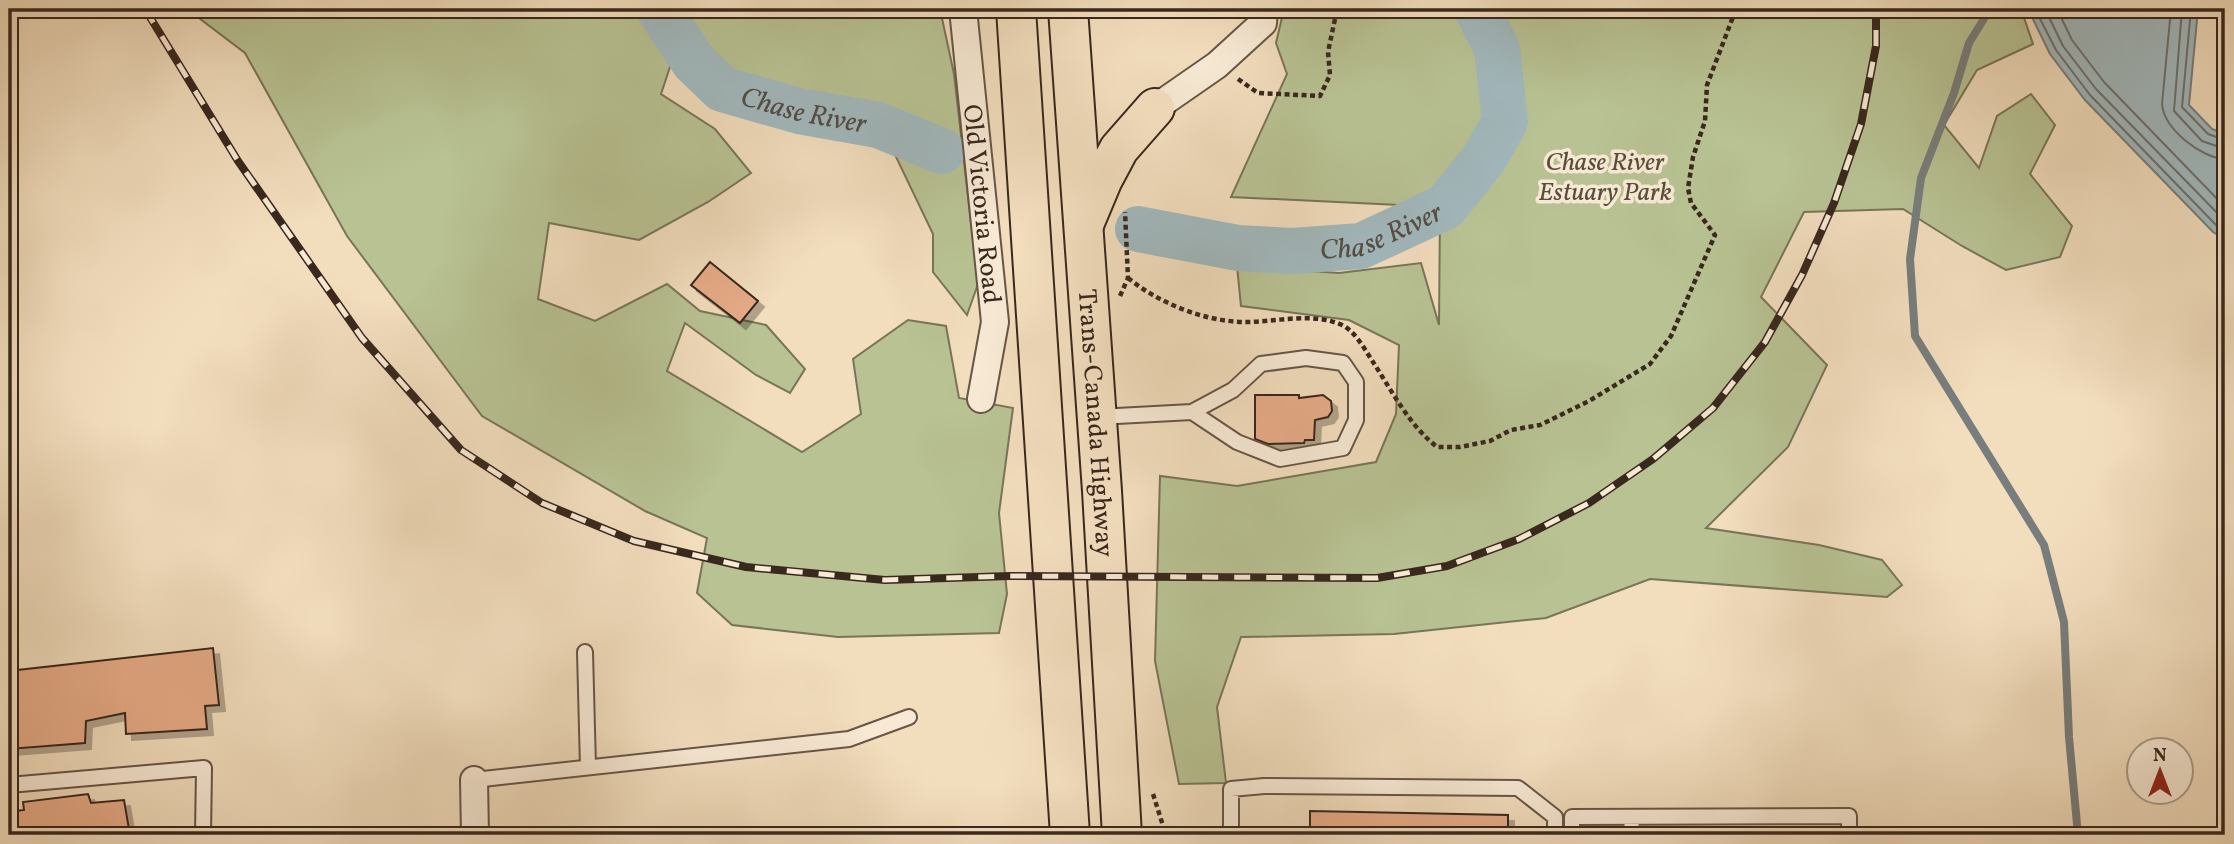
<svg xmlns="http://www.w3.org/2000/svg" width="2234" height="844" font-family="Vollkorn,serif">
  <defs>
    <filter id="shadow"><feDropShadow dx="6" dy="6" stdDeviation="0" flood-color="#0004"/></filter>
  </defs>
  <rect width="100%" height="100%" fill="#f2ddbd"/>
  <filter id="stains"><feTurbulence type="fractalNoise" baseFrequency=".00286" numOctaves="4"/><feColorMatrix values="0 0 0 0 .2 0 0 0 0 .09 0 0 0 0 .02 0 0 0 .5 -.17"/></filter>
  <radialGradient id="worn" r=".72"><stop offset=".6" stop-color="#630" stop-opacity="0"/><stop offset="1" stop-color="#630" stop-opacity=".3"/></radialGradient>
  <path fill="#b8c293" stroke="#787558" stroke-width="2" d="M 187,9 L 940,9 L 954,74 L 978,284 L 967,315 L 933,272 L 933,234 L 888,140 L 741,95 L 673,58 L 661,94 L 715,129 L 751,173 L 708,202 L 639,240 L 549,223 L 538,299 L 595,321 L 667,284 L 700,311 L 766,325 L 805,369 L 790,393 L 756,375 L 685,323 L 667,371 L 802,452 L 861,414 L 853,359 L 908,320 L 946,326 L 959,398 L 1013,408 L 999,513 L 1007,594 L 999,633 L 838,637 L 732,625 L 697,593 L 707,538 L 645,511 L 482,416 L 347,236 L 245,53 Z
    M 1284,9 L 2021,9 L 2033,44 L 1977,70 L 1944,125 L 1979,168 L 1997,116 L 2031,94 L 2055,125 L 2030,174 L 2072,226 L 2060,257 L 2006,270 L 1962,246 L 1903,209 L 1804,212 L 1761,297 L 1827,365 L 1788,447 L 1706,528 L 1819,545 L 1882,560 L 1902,585 L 1887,597 L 1650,579 L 1546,618 L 1394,634 L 1241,637 L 1217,707 L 1226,783 L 1179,784 L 1155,661 L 1160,476 L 1237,486 L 1376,462 L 1396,414 L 1399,345 L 1349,320 L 1241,306 L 1237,266 L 1339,273 L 1421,263 L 1439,325 L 1440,207 L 1231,197 L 1287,74 L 1276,43 Z"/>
  <path fill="#a1b8bd" stroke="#777e7d" stroke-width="2" d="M 2028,9 L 2198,9 L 2189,105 L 2212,129 L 2225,134 L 2225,239 L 2213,232 L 2085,100 L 2050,54 Z"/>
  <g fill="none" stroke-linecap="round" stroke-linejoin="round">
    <path stroke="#6d706e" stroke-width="2" d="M 2035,9 L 2056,50 L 2090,95 L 2217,226 L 2225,231
      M 2045,9 L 2063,46 L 2096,89 L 2225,221
      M 2057,9 L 2072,40 L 2104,82 L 2225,207
      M 2171,9 L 2162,104 C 2164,129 2201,158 2225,159
      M 2182,9 L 2174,111 L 2202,141 L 2225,149
      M 2191,9 L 2182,107 L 2208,134 L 2225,140"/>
    <path stroke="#777e7d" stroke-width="8" d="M 1990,9 L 1969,43 L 1954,93 L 1921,178 L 1910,259 L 1915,336 L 2044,545 L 2064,622 L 2069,737 L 2078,835"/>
    <g stroke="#a1b8bd" stroke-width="46">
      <path id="s1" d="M 659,9 L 694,62 L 722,89 L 799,111 L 878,125 L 942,151"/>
      <path id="s2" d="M 1138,229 L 1238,248 L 1292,251 L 1361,246 L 1445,207 L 1483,160 L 1505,122 L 1497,49 L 1477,9"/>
    </g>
  </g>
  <path fill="#e6ab87" stroke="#39281e" stroke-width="2" filter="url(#shadow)" d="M 710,262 L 758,301 L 740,323 L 691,285 Z
    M 1255,395 L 1299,395 L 1299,398 L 1323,395 L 1331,401 L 1332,411 L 1328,417 L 1315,420 L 1314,440 L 1305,440 L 1304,443 L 1268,444 L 1255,439 Z
    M 213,648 L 219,705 L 205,706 L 207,729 L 126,734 L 125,713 L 86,721 L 85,743 L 9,749 L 9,671 Z
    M 88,794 L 91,803 L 124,800 L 130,835 L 9,835 L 9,812 L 24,810 L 23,802 Z
    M 1310,811 L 1508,815 L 1508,835 L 1310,835 Z"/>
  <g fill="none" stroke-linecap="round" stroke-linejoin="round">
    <g stroke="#675546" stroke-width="18">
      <path id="service" d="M 1098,417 L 1192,412 L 1237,442 L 1280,459 L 1343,448 L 1356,420 L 1356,382 L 1343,363 L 1306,358 L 1261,364 L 1233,390 L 1192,412
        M 585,652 L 588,767
        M 474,780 L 849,739 L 909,717
        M 9,785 L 204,768 L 203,835
        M 1231,835 L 1231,789 L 1264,786 L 1518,788 L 1555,817 L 1555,835
        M 1572,835 L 1572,817 L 1849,816 L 1849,835
        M 1631,835 L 1632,817"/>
    </g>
    <g stroke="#675546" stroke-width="30">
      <g id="minor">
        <path id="s3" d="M 963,9 L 995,322 L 981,399"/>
        <path d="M 1155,108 L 1217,65 L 1263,23 L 1264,9"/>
        <path d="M 474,780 L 475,835"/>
      </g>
    </g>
    <g stroke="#39281e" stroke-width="42">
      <g id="trunk">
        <path d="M 1016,9 L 1070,835"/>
        <path id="s4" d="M 1068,9 L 1102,491 L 1122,835"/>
        <path d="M 1085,222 L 1103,179 L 1119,149 L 1155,108"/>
      </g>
    </g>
    <path stroke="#39281e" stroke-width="4.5" stroke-dasharray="5 3.5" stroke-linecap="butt" d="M 1238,79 L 1258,93 L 1320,96 L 1330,75 L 1328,52 L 1335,19 L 1333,9
      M 1128,278 C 1159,303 1201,320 1241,322 C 1274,323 1311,311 1342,325 C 1356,332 1365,350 1373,362 C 1392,391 1409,425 1437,447 L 1460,447 L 1490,441 L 1511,430 L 1540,425 L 1589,401 L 1650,364 L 1671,336 L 1715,235 L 1691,203 L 1688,188 L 1693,157 L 1705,121 L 1707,85 L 1736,9
      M 1120,296 L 1128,278 L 1125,212
      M 1153,794 L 1166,835"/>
    <use href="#service" stroke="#f7e9d4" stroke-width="14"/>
    <use href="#minor" stroke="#f7e9d4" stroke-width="26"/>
    <use href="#trunk" stroke="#f2ddbd" stroke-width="38"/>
    <g stroke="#39281e" stroke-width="8">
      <path id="rail" d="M 145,9 L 238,161 L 362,338 L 461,450 L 542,503 L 634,541 L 746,567 L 885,580 L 1010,576 L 1377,578 L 1447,566 L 1519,539 L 1589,503 L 1653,459 L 1713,408 L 1765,342 L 1802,275 L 1834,203 L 1861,124 L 1876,46 L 1876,9"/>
    </g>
    <use href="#rail" stroke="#f7e9d4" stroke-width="5" stroke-dasharray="16" stroke-linecap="butt"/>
  </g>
  <g text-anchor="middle" stroke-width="7" stroke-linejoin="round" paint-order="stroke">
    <g font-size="26" font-style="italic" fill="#594e3b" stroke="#f7e9d4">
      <text x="1605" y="170">Chase River<tspan x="1605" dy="30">Estuary Park</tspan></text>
    </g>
    <g font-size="26" fill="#39281e" stroke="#f7e9d4">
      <text dy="9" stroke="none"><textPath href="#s3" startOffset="196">Old Victoria Road</textPath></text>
      <text dy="9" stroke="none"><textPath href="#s4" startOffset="415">Trans-Canada Highway</textPath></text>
    </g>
    <g font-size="28" font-style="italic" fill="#534c46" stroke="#f7e9d4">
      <text dy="10" stroke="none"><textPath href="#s1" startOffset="187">Chase River</textPath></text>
      <text dy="10" stroke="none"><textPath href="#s2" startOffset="248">Chase River</textPath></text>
    </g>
  </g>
  <rect width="2234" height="844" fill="none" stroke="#f2ddbd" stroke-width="35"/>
  <rect x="10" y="10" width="2213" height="823" fill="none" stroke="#39281e" stroke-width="3.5"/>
  <rect x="18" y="18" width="2199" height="809" fill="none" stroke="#39281e" stroke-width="2"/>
  <g transform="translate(2160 771)"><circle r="33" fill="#f7e9d4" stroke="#ab9c8b" stroke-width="2"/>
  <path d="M0-5L12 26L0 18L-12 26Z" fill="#8f2418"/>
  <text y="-10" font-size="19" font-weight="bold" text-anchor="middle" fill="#39281e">N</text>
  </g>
  <rect width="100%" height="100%" filter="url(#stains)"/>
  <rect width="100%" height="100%" fill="url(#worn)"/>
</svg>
